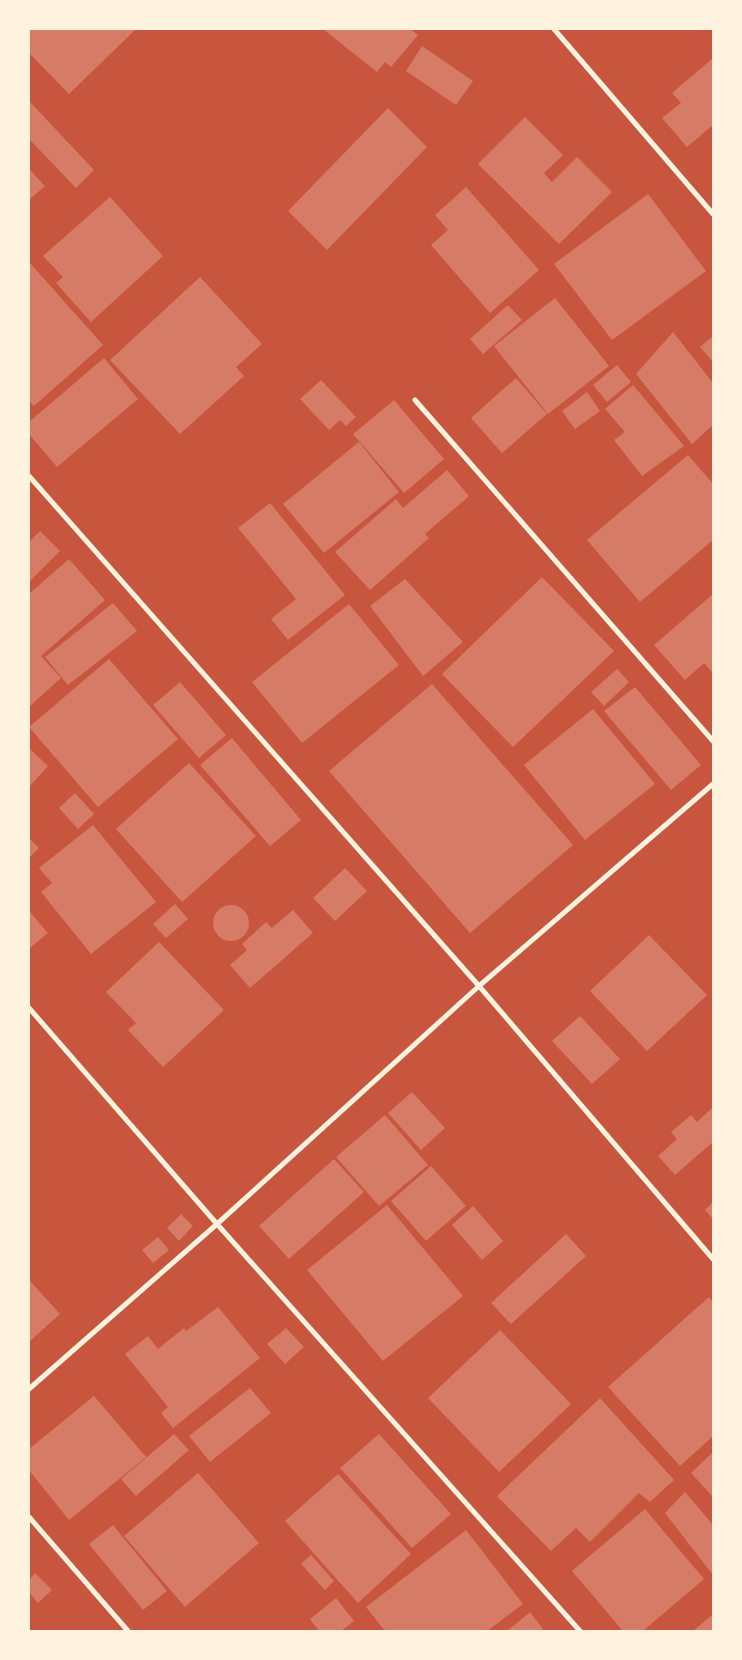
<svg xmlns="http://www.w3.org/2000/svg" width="742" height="1660" font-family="Helvetica,sans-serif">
  <rect width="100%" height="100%" fill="#c8553d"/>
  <path fill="#d67c66" d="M 29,29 L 136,29 L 69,94 L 29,53 Z
    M 323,29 L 410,29 L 418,35 L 391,67 L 385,62 L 377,72 Z
    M 422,46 L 473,81 L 456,105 L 406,71 Z
    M 713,58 L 713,125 L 687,147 L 662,118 L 681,103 L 672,93 Z
    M 29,101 L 94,170 L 76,188 L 29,139 Z
    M 388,108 L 427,147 L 327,250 L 288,211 Z
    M 525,117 L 563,155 L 544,173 L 552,182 L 577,157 L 612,192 L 559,244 L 478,164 Z
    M 29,169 L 45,186 L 29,200 Z
    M 466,187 L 539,270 L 490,313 L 431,245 L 448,230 L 435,215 Z
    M 648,194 L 706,271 L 612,340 L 554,264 Z
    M 110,197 L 163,256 L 91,322 L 56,283 L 63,277 L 43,256 Z
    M 29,262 L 103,345 L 34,406 L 29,401 Z
    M 200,277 L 262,344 L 236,367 L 244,376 L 180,434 L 110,360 Z
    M 555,298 L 609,366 L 548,414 L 494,346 Z
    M 508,305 L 522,320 L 483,354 L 470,339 Z
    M 673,332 L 713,383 L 713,425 L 692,444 L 636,374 Z
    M 713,336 L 713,362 L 700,347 Z
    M 104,358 L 138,399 L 57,467 L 29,434 L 29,422 Z
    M 617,365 L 631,382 L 607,402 L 593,385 Z
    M 516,378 L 547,414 L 502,453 L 471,418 Z
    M 321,380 L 356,417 L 346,426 L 340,420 L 329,430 L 300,399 Z
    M 633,385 L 684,446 L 642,476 L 614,440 L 625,432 L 605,409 Z
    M 587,392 L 600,411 L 575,429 L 562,411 Z
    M 394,400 L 444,459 L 404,493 L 353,434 Z
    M 359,442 L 399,492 L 324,553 L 283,504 Z
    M 688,455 L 713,484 L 713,540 L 640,602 L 587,540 Z
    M 447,470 L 469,496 L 425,534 L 429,538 L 370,590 L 335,552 L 396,499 L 403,508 Z
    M 270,503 L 345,595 L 288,640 L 271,619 L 296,599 L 238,528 Z
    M 40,531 L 60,551 L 29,582 L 29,542 Z
    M 69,559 L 105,600 L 41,656 L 61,678 L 29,707 L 29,594 Z
    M 542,577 L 614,651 L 513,747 L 442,674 Z
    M 405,579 L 463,642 L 423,676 L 370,606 Z
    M 713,594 L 713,673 L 704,663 L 685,680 L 654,645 Z
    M 113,603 L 137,631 L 68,685 L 45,657 Z
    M 349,604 L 399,665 L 302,743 L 252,682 Z
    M 109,659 L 178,739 L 98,807 L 29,727 Z
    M 617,669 L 629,682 L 604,706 L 591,692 Z
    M 180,682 L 226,735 L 199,758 L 153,705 Z
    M 432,684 L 573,845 L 470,933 L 329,771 Z
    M 635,687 L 701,765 L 671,790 L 604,711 Z
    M 593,709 L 655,784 L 585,840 L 524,765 Z
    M 232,738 L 301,820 L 270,846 L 200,765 Z
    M 29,748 L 48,766 L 29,787 Z
    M 189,763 L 256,836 L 182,902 L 116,829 Z
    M 75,793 L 94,814 L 78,829 L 59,808 Z
    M 93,825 L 156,902 L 91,954 L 41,892 L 52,883 L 39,868 Z
    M 29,838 L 39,848 L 29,858 Z
    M 345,868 L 367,891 L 335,921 L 313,898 Z
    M 175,904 L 188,919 L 166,938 L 153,924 Z
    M213 923a18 18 0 1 1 36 0a18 18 0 1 1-36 0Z
    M 293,910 L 313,933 L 250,988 L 230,965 L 247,950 L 242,944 L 266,922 L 272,928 Z
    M 29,911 L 48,933 L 29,949 Z
    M 649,935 L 707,995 L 647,1051 L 590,991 Z
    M 159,942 L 224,1010 L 163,1067 L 128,1030 L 136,1023 L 106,992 Z
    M 580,1016 L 620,1059 L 592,1084 L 552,1041 Z
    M 412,1092 L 445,1128 L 421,1150 L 388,1113 Z
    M 713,1107 L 713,1142 L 675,1175 L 658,1156 L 677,1139 L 671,1132 L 691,1115 L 697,1122 Z
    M 385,1115 L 428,1165 L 379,1206 L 336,1157 Z
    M 334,1159 L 364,1192 L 289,1259 L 259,1226 Z
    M 431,1166 L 466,1206 L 426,1241 L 391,1201 Z
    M 713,1202 L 713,1219 L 705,1210 Z
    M 387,1205 L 463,1296 L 383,1361 L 307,1270 Z
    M 473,1206 L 503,1241 L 482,1260 L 452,1225 Z
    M 181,1214 L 193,1226 L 179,1241 L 167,1228 Z
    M 566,1234 L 586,1256 L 511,1324 L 491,1303 Z
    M 158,1237 L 169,1250 L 153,1263 L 142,1250 Z
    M 29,1280 L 60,1314 L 29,1342 Z
    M 709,1297 L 713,1302 L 713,1436 L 680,1466 L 608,1387 Z
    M 218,1307 L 260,1358 L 173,1428 L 161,1413 L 168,1407 L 125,1354 L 148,1336 L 158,1349 L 184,1328 L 186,1331 Z
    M 286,1328 L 304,1347 L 285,1364 L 267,1344 Z
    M 500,1330 L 571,1404 L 499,1472 L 428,1398 Z
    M 250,1388 L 271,1413 L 210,1462 L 189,1436 Z
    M 94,1396 L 146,1457 L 69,1520 L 29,1470 L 29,1449 Z
    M 600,1398 L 674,1480 L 650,1502 L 639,1493 L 590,1542 L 576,1528 L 551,1551 L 497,1496 Z
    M 174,1434 L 189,1450 L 136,1496 L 121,1479 Z
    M 379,1434 L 451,1514 L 412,1548 L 340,1468 Z
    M 713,1452 L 713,1497 L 691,1473 Z
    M 198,1473 L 259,1543 L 185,1607 L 124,1536 Z
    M 338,1474 L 411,1554 L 358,1603 L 285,1521 Z
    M 685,1492 L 713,1525 L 713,1575 L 665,1513 Z
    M 645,1509 L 704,1579 L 643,1631 L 623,1631 L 572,1571 Z
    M 113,1525 L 167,1591 L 143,1610 L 89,1544 Z
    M 466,1530 L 523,1604 L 487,1631 L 385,1631 L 366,1607 Z
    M 311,1555 L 334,1581 L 325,1590 L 301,1564 Z
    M 35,1573 L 52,1590 L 38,1603 L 29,1592 L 29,1580 Z
    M 336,1598 L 354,1621 L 341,1631 L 319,1631 L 310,1619 Z
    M 530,1612 L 543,1629 L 541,1631 L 507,1631 Z
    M 713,1614 L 713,1631 L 693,1631 Z"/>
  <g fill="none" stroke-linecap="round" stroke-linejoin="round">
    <path stroke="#fff3e0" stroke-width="5" d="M 554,29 L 713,214
      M 415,400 L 713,741
      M 29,476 L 479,986 L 713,784
      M 29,1008 L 217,1224 L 580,1631
      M 29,1389 L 217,1224 L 479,986 L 713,1259
      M 29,1517 L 128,1631"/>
  </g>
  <rect width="742" height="1660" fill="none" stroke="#fff3e0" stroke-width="60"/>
</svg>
